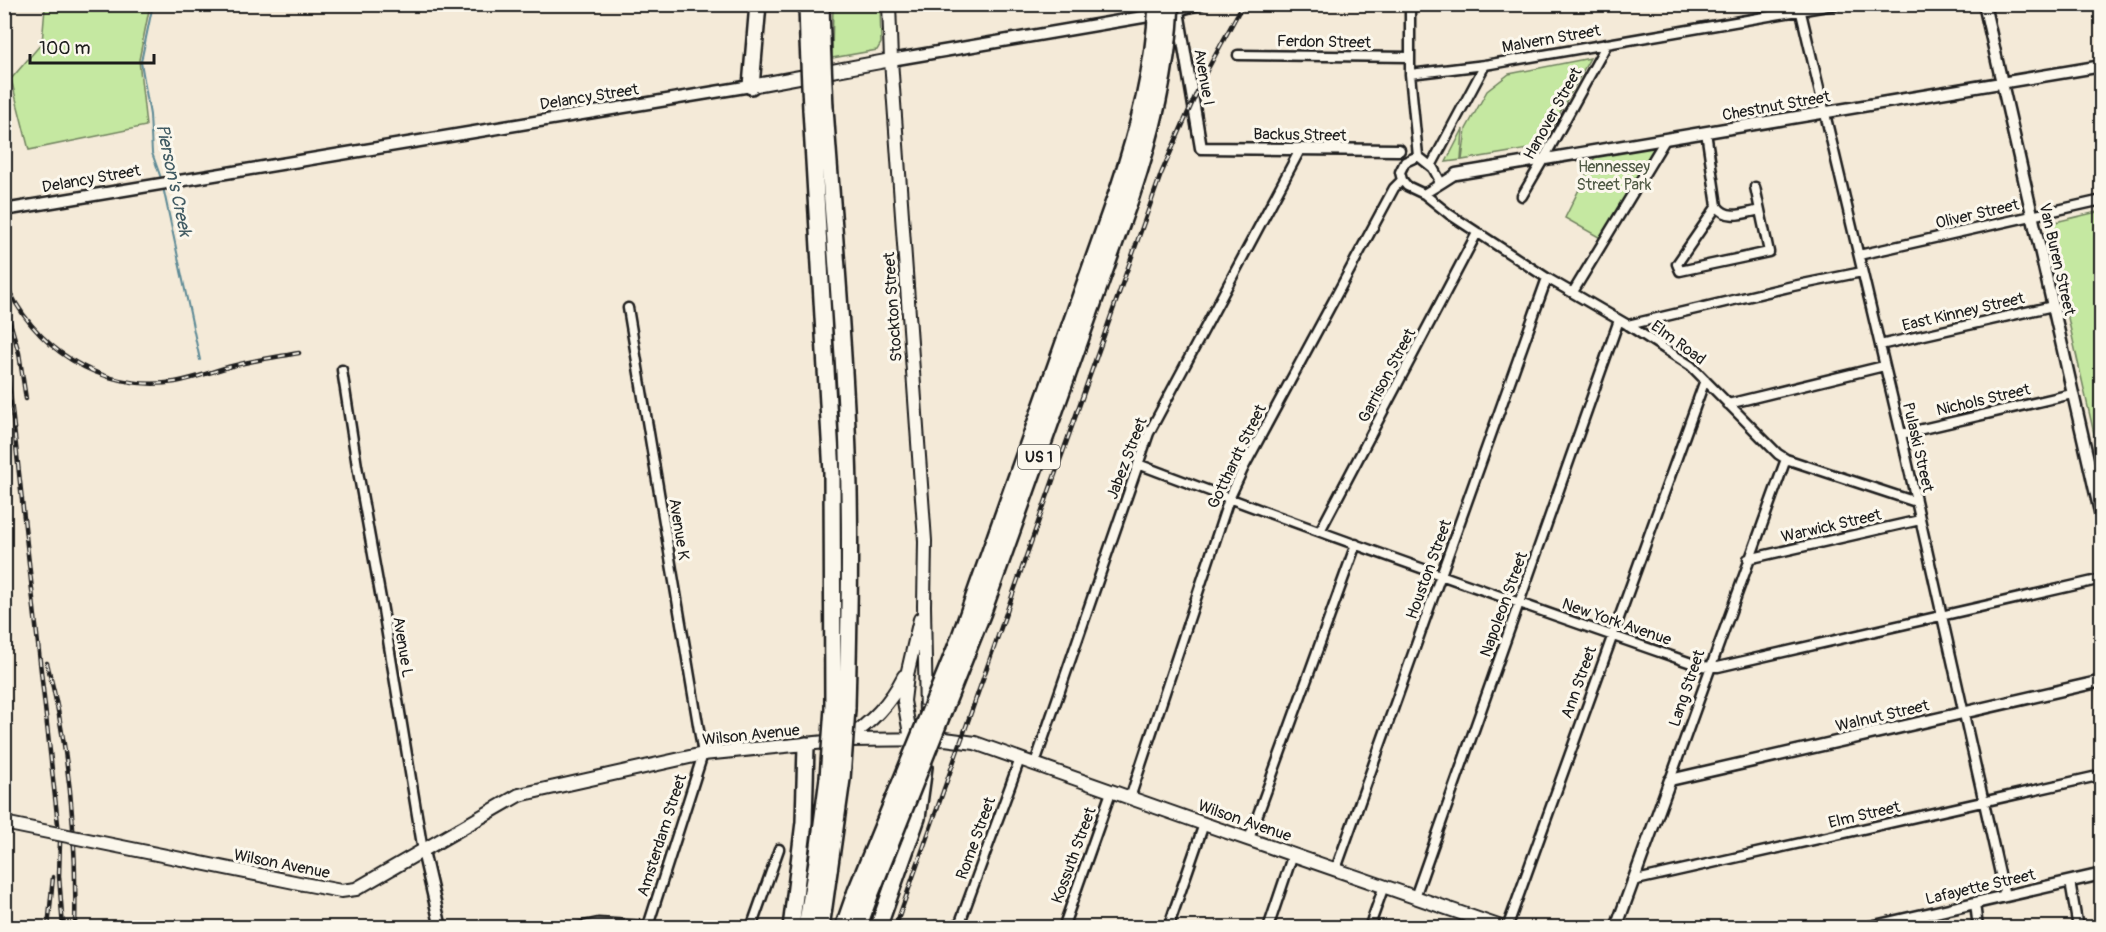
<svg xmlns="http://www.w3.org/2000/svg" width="2106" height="932" font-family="Pangolin,sans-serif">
  <rect width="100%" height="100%" fill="#f4ead8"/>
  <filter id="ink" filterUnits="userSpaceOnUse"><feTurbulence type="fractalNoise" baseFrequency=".0167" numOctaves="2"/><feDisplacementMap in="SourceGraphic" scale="12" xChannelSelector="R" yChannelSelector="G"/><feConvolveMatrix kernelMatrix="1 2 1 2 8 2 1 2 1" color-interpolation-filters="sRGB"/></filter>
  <g filter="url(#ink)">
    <path fill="#c5e8a1" stroke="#70825e" stroke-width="1.5" d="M 42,5 L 150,5 L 139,60 L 146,126 L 29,150 L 11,79 L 42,43 L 45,8 Z
      M 833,5 L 880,5 L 881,43 L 877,50 L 832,58 Z
      M 1590,58 L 1541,147 L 1462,160 L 1466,129 L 1487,91 L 1509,74 Z
      M 1463,129 L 1461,160 L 1446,162 Z
      M 1665,140 L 1604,240 L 1565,218 L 1598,151 Z
      M 2101,211 L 2102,211 L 2101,465 L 2047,224 Z"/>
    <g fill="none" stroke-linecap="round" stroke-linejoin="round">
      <path stroke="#5c8995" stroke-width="2" d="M 153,4 L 141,62 L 150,115 L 152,153 L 162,181
        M 163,187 L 200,360"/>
      <g stroke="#1c1c1c" stroke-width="13">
        <path id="minor" d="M 1410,4 L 1410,74 L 1418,156
          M 1799,4 L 1901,434 L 2005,896
          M 1178,11 L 1202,4
          M 1238,55 L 1410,57
          M 1410,74 L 1485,65 L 1839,4
          M 1706,132 L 1717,206 L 1677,264 L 1680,271 L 1769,252 L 1755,187
          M 1431,166 L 1485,65
          M 1437,186 L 1456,174
          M 1424,194 L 1437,186 L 1439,179 L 1433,168 L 1418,156 L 1405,162 L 1400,172 L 1402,180 L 1407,186 L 1424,194 L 1449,214 L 1547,278 L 1628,325 L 1691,366 L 1778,454 L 1786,459 L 1916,502
          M 1522,196 L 1543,160 L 1607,44
          M 1717,206 C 1727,221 1745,213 1760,210
          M 1859,255 L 2102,200
          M 1573,292 L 1665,140
          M 1628,325 L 1793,286 L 1862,272
          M 1880,345 L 2053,306
          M 342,370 L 357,466 L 383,610 L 423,851
          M 1728,404 L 1884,366
          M 1901,434 L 2072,394
          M 1138,464 C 1324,535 1512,601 1700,666 L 1718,667 L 2102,579
          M 1320,531 L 1477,233
          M 1748,559 L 1920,520
          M 1035,763 L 1149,433 L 1301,148
          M 1670,780 L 1786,459
          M 1130,798 L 1229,499 L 1244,467 L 1394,188 L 1402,180
          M 1249,839 L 1356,544
          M 1336,869 L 1547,278
          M 1632,881 L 2102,775
          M 2070,881 L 2078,928
          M 1415,897 L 1619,320
          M 1975,903 L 1978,928
          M 574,928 L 598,923 L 648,926 L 703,754 L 628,308
          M 751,928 L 779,849
          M 958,928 L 1020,759
          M 1063,928 L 1111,792
          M 1168,928 L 1204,824
          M 1268,928 L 1293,854
          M 1369,928 L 1384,886
          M 1467,928 L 1471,917
          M 1507,928 L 1705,380"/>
      </g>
      <g stroke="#1c1c1c" stroke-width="15">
        <path id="tertiary" d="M 1984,4 L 2102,521
          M 891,60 L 1178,11 L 1201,148 L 1399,150
          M 1456,174 L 2102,66
          M 4,210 L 751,86
          M 423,851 L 441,928
          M 1616,928 L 1670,780 L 2102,681
          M 1866,928 L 2102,874"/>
      </g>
      <g stroke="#1c1c1c" stroke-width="16">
        <path id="secondary" d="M 889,4 L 891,60 L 925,541 L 924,606 L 926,716
          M 751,86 L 891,60
          M 911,739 L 904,701 L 907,675 L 920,619
          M 846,740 C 871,722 890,704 904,676
          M 304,884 L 341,891 L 356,889 L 519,795 L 703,754 L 846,740 L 945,739 L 975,743 L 1204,824 L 1504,928"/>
      </g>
      <g stroke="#1c1c1c" stroke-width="20">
        <path id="motorway" d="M 807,4 L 808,40
          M 821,4 L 822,39
          M 751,86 L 758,4
          M 825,108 C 833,223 844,338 848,453 C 851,538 849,623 847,708
          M 811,109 L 832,473 L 833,708
          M 791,928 L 804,822 L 806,745
          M 806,928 L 817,861 L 828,778
          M 821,928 L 842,779
          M 843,928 L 856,891
          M 858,928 L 869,898
          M 878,928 L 917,818 L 924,767"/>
      </g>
      <use href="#minor" stroke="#fbf7ec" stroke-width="8"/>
      <use href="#tertiary" stroke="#fbf7ec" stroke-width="10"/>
      <use href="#secondary" stroke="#fbf7ec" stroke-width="12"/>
      <use href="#motorway" stroke="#fbf7ec" stroke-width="15"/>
      <g stroke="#1c1c1c" stroke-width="4.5">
        <path id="rail" d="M 4,279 C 31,347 101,393 175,382 C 194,379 213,371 232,366 C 254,360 277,357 299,353
          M 4,302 L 19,353 L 26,399
          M 4,338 L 60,842 L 59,876 L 63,928
          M 47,663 C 70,749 77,839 75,928
          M 48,928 L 53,877
          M 895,928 L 1161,174 L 1204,76 L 1243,4"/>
      </g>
      <use href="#rail" stroke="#fbf7ec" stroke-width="2" stroke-dasharray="7" stroke-linecap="butt"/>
      <g stroke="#1c1c1c" stroke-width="16" stroke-linecap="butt">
        <path id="secondary-bridge" d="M 4,823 L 304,884"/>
      </g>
      <g stroke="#1c1c1c" stroke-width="20" stroke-linecap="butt">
        <path id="motorway-bridge" d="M 822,39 L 825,108
          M 808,40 L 811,109
          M 828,778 L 833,708
          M 842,779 L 847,708
          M 856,891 L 958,642 L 1118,190 C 1138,130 1154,69 1157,4
          M 869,898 L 983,612 L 1131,197 C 1152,134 1168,71 1171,4"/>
      </g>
      <use href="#secondary-bridge" stroke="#fbf7ec" stroke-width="12"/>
      <use href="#motorway-bridge" stroke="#fbf7ec" stroke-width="15"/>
    </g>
  </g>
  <g text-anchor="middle" stroke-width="6" stroke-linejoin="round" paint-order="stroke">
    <rect fill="#fbf7ec" stroke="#5f5e5a" stroke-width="1.5" x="1018" y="445" width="42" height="24" rx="4.5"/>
    <g font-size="15" font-weight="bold" fill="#1c1c1c">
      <text x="1039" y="462">US 1</text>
    </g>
    <g font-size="16" fill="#1c1c1c" stroke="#fbf7ec">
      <text transform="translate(1551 38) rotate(-10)" y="6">Malvern Street</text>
      <text transform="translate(1324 41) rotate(1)" y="6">Ferdon Street</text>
      <text transform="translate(1205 77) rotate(80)" y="6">Avenue I</text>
      <text transform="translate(589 96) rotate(-9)" y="6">Delancy Street</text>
      <text transform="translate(1776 105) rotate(-10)" y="6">Chestnut Street</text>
      <text transform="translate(1552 113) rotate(-61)" y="6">Hanover Street</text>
      <text transform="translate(1300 134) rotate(1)" y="6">Backus Street</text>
      <text transform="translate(91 178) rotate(-10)" y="6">Delancy Street</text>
      <text transform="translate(1977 213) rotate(-13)" y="6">Oliver Street</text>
      <text transform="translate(2058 259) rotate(77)" y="6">Van Buren Street</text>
      <text transform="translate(892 307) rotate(-94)" y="6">Stockton Street</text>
      <text transform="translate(1963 311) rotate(-13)" y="6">East Kinney Street</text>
      <text transform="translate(1679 342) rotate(36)" y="6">Elm Road</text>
      <text transform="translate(1386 375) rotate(-62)" y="6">Garrison Street</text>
      <text transform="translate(1983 399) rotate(-13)" y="6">Nichols Street</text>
      <text transform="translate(1919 447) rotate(77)" y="6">Pulaski Street</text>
      <text transform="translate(1236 456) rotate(-64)" y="6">Gotthardt Street</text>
      <text transform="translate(1126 458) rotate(-69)" y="6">Jabez Street</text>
      <text transform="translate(1831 525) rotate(-13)" y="6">Warwick Street</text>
      <text transform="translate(680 529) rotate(81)" y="6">Avenue K</text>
      <text transform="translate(1428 569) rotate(-70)" y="6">Houston Street</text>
      <text transform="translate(1503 604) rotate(-70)" y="6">Napoleon Street</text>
      <text transform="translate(1617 621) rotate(19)" y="6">New York Avenue</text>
      <text transform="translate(404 647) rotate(81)" y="6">Avenue L</text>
      <text transform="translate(1578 682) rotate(-70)" y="6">Ann Street</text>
      <text transform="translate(1686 688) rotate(-71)" y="6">Lang Street</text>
      <text transform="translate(1882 715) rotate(-13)" y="6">Walnut Street</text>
      <text transform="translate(751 734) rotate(-6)" y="6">Wilson Avenue</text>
      <text transform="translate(1864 814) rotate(-13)" y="6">Elm Street</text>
      <text transform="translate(1245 820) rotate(19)" y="6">Wilson Avenue</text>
      <text transform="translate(661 835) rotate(-72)" y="6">Amsterdam Street</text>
      <text transform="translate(975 838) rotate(-70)" y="6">Rome Street</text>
      <text transform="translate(1073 855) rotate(-70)" y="6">Kossuth Street</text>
      <text transform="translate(282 863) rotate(11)" y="6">Wilson Avenue</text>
      <text transform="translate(1980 886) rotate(-13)" y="6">Lafayette Street</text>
    </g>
    <g font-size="16" fill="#4f5944" stroke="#fbf7ec">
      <text x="1614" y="172">Hennessey<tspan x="1614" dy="18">Street Park</tspan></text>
    </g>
    <g font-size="18" font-style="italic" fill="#415b63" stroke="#fbf7ec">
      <text transform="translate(174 180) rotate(78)" y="6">Pierson's Creek</text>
    </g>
  </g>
  <rect width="2106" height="932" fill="none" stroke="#fbf7ec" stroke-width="24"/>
  <rect x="12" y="12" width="2082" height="908" fill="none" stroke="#1c1c1c" stroke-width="2" filter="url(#ink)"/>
  <path d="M30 54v9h124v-9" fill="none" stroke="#1c1c1c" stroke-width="3"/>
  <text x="39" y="54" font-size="18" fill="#1c1c1c" stroke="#fbf7ec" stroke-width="4.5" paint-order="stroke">100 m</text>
</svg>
